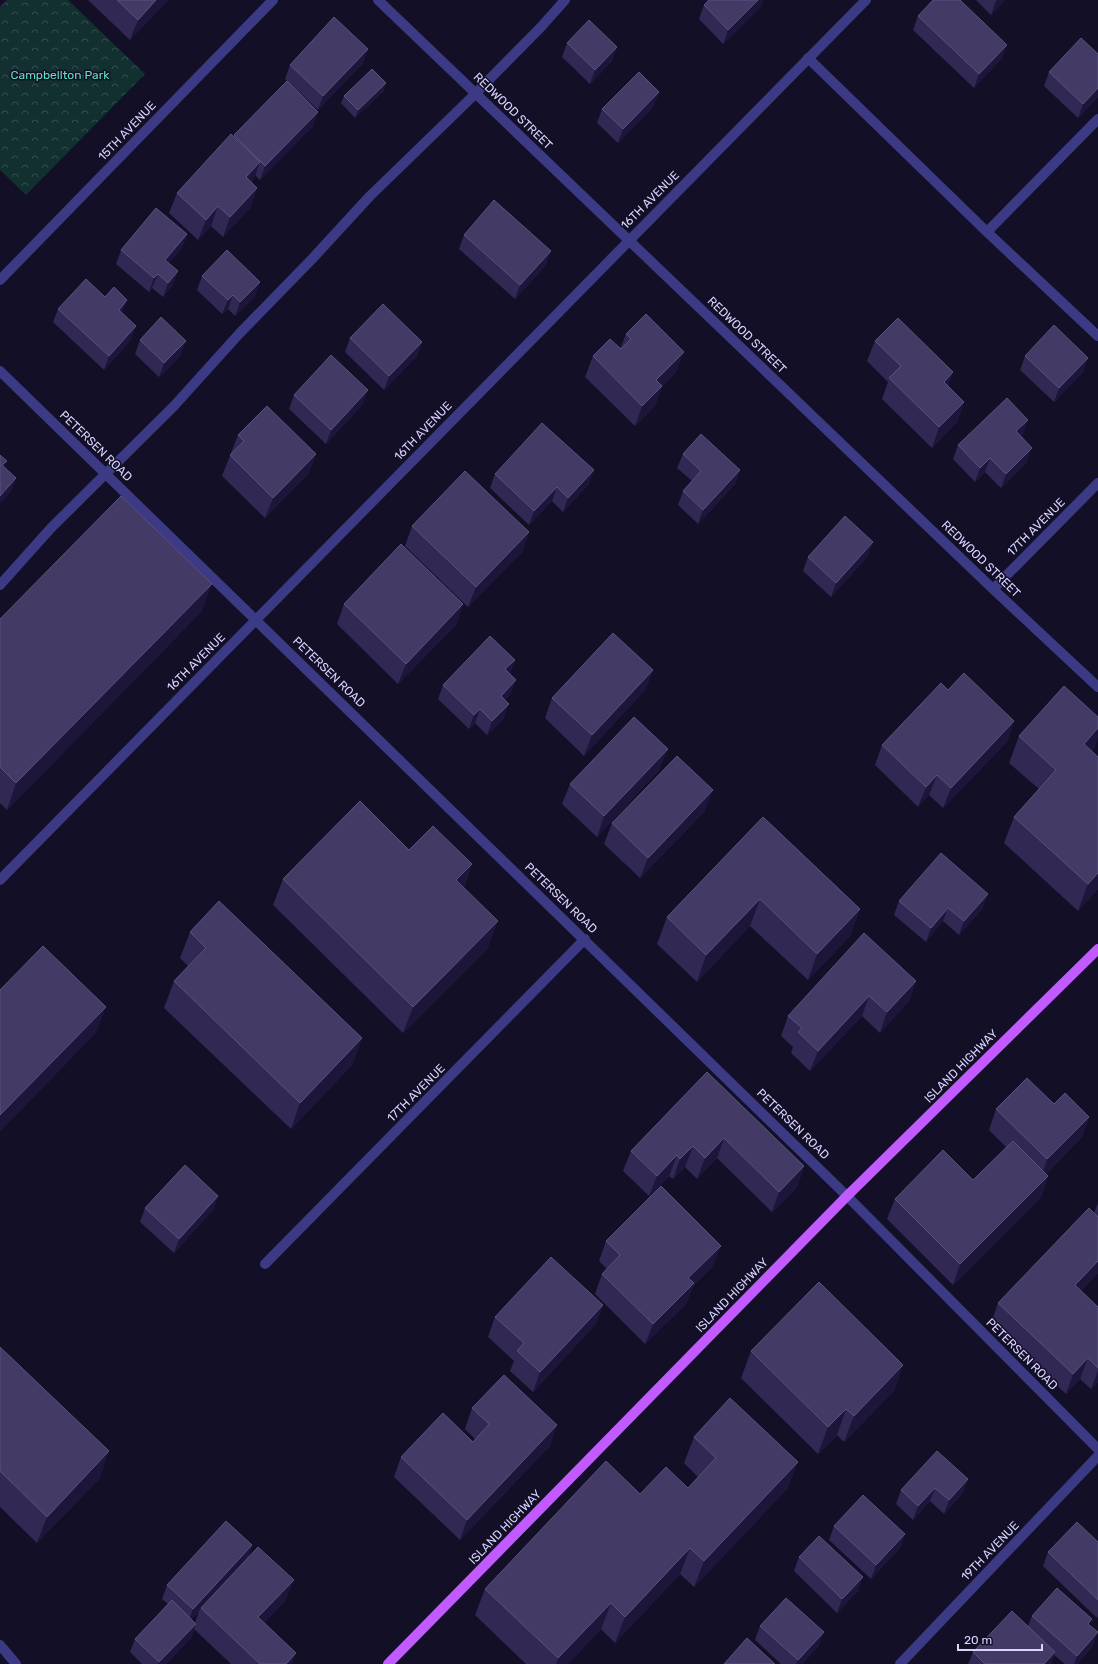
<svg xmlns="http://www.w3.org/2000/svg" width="1098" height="1664" font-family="Rubik,sans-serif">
  <defs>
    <pattern id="forest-crowns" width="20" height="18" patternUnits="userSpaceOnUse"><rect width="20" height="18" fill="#12302f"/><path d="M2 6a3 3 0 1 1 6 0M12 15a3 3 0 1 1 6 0" fill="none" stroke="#344d4e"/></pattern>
  </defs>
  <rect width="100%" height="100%" fill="#130f26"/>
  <path fill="url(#forest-crowns)" d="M 7,0 L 68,0 L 145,74 L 26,195 L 0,170 L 0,7 Z"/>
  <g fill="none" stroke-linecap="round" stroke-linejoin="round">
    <path stroke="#3d3a85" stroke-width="10" d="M 378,0 L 993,589 L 1098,687
      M 808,58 L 987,232 L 1098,336
      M 987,232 L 1098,119
      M 0,280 L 273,0
      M 0,371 L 847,1196 L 1098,1449
      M 0,585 L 51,528 L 174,406 L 239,334 L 313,258 L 370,196 L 470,99 L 541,27 L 565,0
      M 993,589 L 1098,483
      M 0,880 L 866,0
      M 265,1264 L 585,939
      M 0,1645 L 16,1664
      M 900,1664 L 1098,1456"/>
    <path stroke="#c25bff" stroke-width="10" d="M 388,1664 L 847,1196 L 1098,949"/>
  </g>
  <path fill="#312854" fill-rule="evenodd" d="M 88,0 L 168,0 L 130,40 Z
    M 707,0 L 763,0 L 760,7 L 723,44 L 699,19 L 704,5 L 708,1 Z
    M 976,0 L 1005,0 L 991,15 Z
    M 918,16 L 1002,58 L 974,88 L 913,30 Z
    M 567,43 L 617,47 L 612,61 L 590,84 L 562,57 Z
    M 368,49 L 363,63 L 318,110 L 285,79 L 290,65 Z
    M 1098,54 L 1098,97 L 1078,118 L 1044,86 L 1049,72 Z
    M 384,91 L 355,118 L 341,103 L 344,96 Z
    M 654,106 L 618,143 L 597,123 L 602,109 Z
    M 313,126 L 260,180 L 255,175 L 252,183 L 257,188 L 250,208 L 223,237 L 211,226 L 198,240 L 169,213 L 177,193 L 233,137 L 234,135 Z
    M 187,234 L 182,248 L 169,263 L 173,285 L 163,297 L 152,288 L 149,292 L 116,264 L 121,250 Z
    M 464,235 L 546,265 L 515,299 L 459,249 Z
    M 202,276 L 260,282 L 255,296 L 235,316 L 228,309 L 222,314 L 197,290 Z
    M 58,309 L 122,313 L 131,340 L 104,370 L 53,322 Z
    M 626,334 L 676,372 L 662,387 L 655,406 L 635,426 L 585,377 L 593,356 L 620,349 Z
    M 350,338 L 422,342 L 417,356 L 384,390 L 345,352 Z
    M 140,340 L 181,355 L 159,377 L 135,354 Z
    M 875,341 L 948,386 L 964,402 L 957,422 L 932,448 L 882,399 L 888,382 L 867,361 Z
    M 1025,356 L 1088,358 L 1083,372 L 1054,402 L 1020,370 Z
    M 294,395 L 363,404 L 326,444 L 289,409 Z
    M 1028,420 L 1023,434 L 1020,436 L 1027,462 L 1001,488 L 985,472 L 975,482 L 953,459 L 958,445 Z
    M 238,435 L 316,454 L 308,474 L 265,518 L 222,476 Z
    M 683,454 L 740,470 L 735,484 L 698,524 L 678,505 L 683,491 L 692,481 L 677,468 Z
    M 495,474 L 589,484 L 563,512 L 552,501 L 529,525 L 490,488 Z
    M 412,526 L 529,532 L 522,552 L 468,607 L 405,546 Z
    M 868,556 L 831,597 L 803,571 L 808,557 Z
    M 344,604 L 463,604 L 456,625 L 398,684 L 337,624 Z
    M 202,611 L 7,810 L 0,803 L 0,619 Z
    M 515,660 L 510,673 L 511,694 L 505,700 L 504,718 L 487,735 L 475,723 L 469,729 L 438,699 L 443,685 Z
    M 653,670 L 645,690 L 584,756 L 545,718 L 552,698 Z
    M 948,690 L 1014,721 L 1007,742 L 943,808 L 929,795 L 918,807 L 875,765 L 882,745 Z
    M 1098,717 L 1098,736 L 1094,748 L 1092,751 L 1098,757 L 1098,889 L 1078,911 L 1004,843 L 1014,817 L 1039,789 L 1009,763 L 1019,736 Z
    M 660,769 L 597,837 L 562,804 L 570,784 Z
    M 705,811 L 640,878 L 604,844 L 612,823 Z
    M 763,817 L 860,909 L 850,936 L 808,980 L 750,926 L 697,982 L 657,944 L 667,917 Z
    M 409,850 L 472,864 L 464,887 L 488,948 L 403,1033 L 273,905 L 283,879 Z
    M 899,901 L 983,908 L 959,935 L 943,921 L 926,942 L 894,915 Z
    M 190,932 L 362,1038 L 352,1065 L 291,1129 L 164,1008 L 174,981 L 188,966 L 180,958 Z
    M 916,981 L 909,1001 L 880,1033 L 862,1016 L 810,1071 L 791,1053 L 793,1047 L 781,1036 L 788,1016 Z
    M 707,1072 L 804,1166 L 797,1187 L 772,1212 L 717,1158 L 697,1179 L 685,1167 L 673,1179 L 669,1176 L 649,1196 L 623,1171 L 631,1151 Z
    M 1054,1104 L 1089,1117 L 1082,1137 L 1046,1174 L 1048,1176 L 1041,1197 L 953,1285 L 887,1219 L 895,1199 L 973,1180 L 1006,1147 L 989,1130 L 996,1109 Z
    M 218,1196 L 213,1210 L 174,1253 L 140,1222 L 145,1208 Z
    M 1098,1204 L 1098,1273 L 1081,1291 L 1098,1307 L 1098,1382 L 1091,1389 L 1080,1379 L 1066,1394 L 991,1323 L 998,1303 L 1094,1213 L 1097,1205 Z
    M 606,1241 L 713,1266 L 693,1286 L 686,1304 L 645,1344 L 595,1294 L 602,1274 L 607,1269 L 599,1261 Z
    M 603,1305 L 595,1325 L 533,1392 L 510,1371 L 514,1361 L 488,1337 L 495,1317 Z
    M 0,1347 L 100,1478 L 37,1543 L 0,1507 Z
    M 751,1351 L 903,1365 L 894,1391 L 844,1442 L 837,1435 L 818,1454 L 741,1378 Z
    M 472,1408 L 550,1446 L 460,1540 L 394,1477 L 401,1457 L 473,1442 L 475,1439 L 465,1429 Z
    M 694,1437 L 788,1488 L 694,1587 L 680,1574 L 615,1643 L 601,1629 L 568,1664 L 526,1664 L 475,1615 L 485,1589 L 640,1494 L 688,1488 L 698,1477 L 684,1463 Z
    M 968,1479 L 963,1493 L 944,1514 L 930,1501 L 913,1520 L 896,1504 L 901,1490 Z
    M 834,1526 L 905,1534 L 900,1548 L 871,1579 L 829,1540 Z
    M 1098,1542 L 1098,1616 L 1097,1618 L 1043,1566 L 1048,1552 Z
    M 252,1545 L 248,1558 L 286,1600 L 264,1623 L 292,1664 L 231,1664 L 194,1629 L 191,1638 L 166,1664 L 142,1664 L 130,1652 L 135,1639 L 168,1604 L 162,1599 L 167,1585 ZM 199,1611 L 195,1623 L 191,1620 Z
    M 799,1557 L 858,1591 L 837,1613 L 794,1571 Z
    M 1032,1616 L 1090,1625 L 1093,1646 L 1077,1664 L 1065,1664 L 1054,1655 L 1051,1664 L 968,1664 L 973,1652 L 1028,1626 Z
    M 760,1626 L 819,1646 L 802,1664 L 781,1664 L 755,1640 Z"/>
  <path fill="#1d163a" d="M 156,0 L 168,0 L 130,40 L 138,20 Z
    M 758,0 L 763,0 L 760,7 L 723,44 L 728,30 Z
    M 997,0 L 1005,0 L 991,15 L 996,1 Z
    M 1007,45 L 1002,58 L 974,88 L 979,74 Z
    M 617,47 L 612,61 L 590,84 L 595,70 Z
    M 368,49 L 363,63 L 318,110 L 323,96 Z
    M 386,83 L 384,91 L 355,118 L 358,110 Z
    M 1098,88 L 1098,97 L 1078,118 L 1083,104 Z
    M 659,92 L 654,106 L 618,143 L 623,129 Z
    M 318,112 L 313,126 L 260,180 L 265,166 Z
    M 260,162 L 253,182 L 238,197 L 246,177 Z
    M 257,188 L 250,208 L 223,237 L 230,217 Z
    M 218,206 L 211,226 L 198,240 L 206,220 Z
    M 187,234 L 182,248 L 160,274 L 165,260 Z
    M 551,251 L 546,265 L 515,299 L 520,285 Z
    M 178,271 L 173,285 L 163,297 L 168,283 Z
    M 158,274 L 152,288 L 149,292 L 154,278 Z
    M 260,282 L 255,296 L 235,316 L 240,302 Z
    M 233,295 L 228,309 L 222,314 L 228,300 Z
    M 127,300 L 122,314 L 119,310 Z
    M 136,326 L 131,340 L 104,370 L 109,356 Z
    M 186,341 L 181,355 L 159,377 L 164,363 Z
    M 422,342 L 417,356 L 384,390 L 389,376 Z
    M 684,352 L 676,372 L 662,387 L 655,406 L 635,426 L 642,406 L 656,380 Z
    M 1088,358 L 1083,372 L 1054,402 L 1059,388 Z
    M 953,372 L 946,393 L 944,382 Z
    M 368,390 L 363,404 L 326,444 L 331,430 Z
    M 964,402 L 957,422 L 932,448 L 939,427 Z
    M 1028,420 L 1023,434 L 1011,445 L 1016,431 Z
    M 1032,448 L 1027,462 L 1001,488 L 1006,474 Z
    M 316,454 L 308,474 L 265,518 L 273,498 Z
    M 990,458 L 985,472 L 975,482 L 980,468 Z
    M 7,461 L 1,475 L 2,465 Z
    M 594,470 L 589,484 L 563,512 L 568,498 Z
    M 740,470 L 735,484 L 698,524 L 703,510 Z
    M 16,478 L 11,492 L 0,504 L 0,496 Z
    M 557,487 L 552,501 L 529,525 L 534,511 Z
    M 529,532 L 522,552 L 468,607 L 476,587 Z
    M 873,542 L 868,556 L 831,597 L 836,583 Z
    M 212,584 L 202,611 L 7,810 L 16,783 Z
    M 463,604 L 456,625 L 398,684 L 406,664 Z
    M 515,660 L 510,674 L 505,669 Z
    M 653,670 L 645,690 L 584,756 L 592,735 Z
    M 516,680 L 511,694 L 496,710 L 501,696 Z
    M 509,704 L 504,718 L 487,735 L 492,721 Z
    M 480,709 L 475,723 L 469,729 L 474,715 Z
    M 1014,721 L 1007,742 L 943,808 L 951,788 Z
    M 1098,728 L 1098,736 L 1094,748 L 1074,770 L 1084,744 Z
    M 668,749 L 660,769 L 597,837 L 604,816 Z
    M 937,775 L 929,795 L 918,807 L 926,787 Z
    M 713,790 L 705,811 L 640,878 L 648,858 Z
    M 472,864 L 462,891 L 456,880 Z
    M 1098,873 L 1098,889 L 1078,911 L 1088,884 Z
    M 988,894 L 983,908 L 959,935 L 964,921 Z
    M 760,899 L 750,926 L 697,982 L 706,955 Z
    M 948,908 L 943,921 L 926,942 L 931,928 Z
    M 860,909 L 850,936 L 808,980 L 817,954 Z
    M 498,921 L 488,948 L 403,1033 L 413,1007 Z
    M 916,981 L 909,1001 L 880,1033 L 887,1012 Z
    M 869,996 L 862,1016 L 810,1071 L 818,1051 Z
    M 106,1007 L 96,1033 L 0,1132 L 0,1115 Z
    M 362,1038 L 352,1065 L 291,1129 L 300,1103 Z
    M 1089,1117 L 1082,1137 L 1040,1180 L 1047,1159 Z
    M 724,1138 L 717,1158 L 697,1179 L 705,1158 Z
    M 693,1146 L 685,1167 L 673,1179 L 680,1159 Z
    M 677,1155 L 669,1176 L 649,1196 L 657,1176 Z
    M 804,1166 L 797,1187 L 772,1212 L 779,1192 Z
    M 1048,1176 L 1041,1197 L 953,1285 L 960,1264 Z
    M 218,1196 L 213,1210 L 174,1253 L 179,1239 Z
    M 721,1246 L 713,1266 L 693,1286 L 686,1304 L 645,1344 L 653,1324 L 688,1278 Z
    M 1098,1261 L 1098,1273 L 1068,1306 L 1075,1285 Z
    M 603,1305 L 595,1325 L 533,1392 L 540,1372 Z
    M 1088,1358 L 1080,1379 L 1066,1394 L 1073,1374 Z
    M 903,1365 L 894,1391 L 844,1442 L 854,1416 Z
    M 1098,1371 L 1098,1382 L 1091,1389 Z
    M 846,1409 L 837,1435 L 818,1454 L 828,1427 Z
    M 557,1425 L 550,1446 L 460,1540 L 467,1520 Z
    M 109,1451 L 100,1478 L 37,1543 L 47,1517 Z
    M 798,1462 L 788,1488 L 694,1587 L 704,1561 Z
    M 968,1479 L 963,1493 L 944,1514 L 949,1500 Z
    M 935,1488 L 930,1501 L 913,1520 L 918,1506 Z
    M 905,1534 L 900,1548 L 871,1579 L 876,1565 Z
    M 252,1545 L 247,1559 L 201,1608 L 199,1611 L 188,1623 L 193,1609 Z
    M 690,1548 L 680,1574 L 615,1643 L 625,1617 Z
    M 863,1577 L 858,1591 L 837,1613 L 842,1599 Z
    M 294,1580 L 286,1600 L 251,1638 L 258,1617 Z
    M 611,1603 L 601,1629 L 568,1664 L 556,1664 L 558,1658 Z
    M 196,1624 L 191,1638 L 166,1664 L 158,1664 L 159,1662 Z
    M 824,1632 L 819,1646 L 802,1664 L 796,1664 L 798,1660 Z
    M 1098,1632 L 1093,1646 L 1077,1664 L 1074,1664 L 1077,1656 Z
    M 1055,1652 L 1051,1664 L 1044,1664 Z
    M 296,1653 L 292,1664 L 286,1664 Z"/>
  <path fill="#433a66" stroke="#5a527e" d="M 117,0 L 156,0 L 138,20 Z
    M 709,0 L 758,0 L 728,30 L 704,5 Z
    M 933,0 L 960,0 L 1007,45 L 979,74 L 918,16 Z
    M 334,17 L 368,49 L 323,96 L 290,65 Z
    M 589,20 L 617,47 L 595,70 L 567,43 Z
    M 1081,38 L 1098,54 L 1098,88 L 1083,104 L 1049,72 Z
    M 372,69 L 386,83 L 358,110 L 344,96 Z
    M 639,72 L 659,92 L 623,129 L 602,109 Z
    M 287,81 L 318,112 L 265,166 L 234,135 Z
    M 231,134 L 260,162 L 246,177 L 257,188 L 230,217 L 218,206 L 206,220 L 177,193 Z
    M 494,200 L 551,251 L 520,285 L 464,235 Z
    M 156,208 L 187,234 L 165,260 L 178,271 L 168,283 L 158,274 L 154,278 L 121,250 Z
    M 227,250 L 260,282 L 240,302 L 233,295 L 228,300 L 202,276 Z
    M 86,279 L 105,297 L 114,287 L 127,300 L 119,310 L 136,326 L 109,356 L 58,309 Z
    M 383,304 L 422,342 L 389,376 L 350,338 Z
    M 646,314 L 684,352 L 656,380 L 662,386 L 642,406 L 593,356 L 610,339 L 621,349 L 631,339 L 626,334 Z
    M 161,317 L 186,341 L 164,363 L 140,340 Z
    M 898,318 L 953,372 L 944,382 L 964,402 L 939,427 L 889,378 L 901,366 L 875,341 Z
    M 1054,325 L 1088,358 L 1059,388 L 1025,356 Z
    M 331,355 L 368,390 L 331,430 L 294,395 Z
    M 1007,398 L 1028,420 L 1016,431 L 1032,448 L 1006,474 L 990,458 L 980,468 L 958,445 Z
    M 267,406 L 316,454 L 273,498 L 230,455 L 244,441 L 238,435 Z
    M 542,423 L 594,470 L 568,498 L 557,487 L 534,511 L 495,474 Z
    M 701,434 L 740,470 L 703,510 L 683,491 L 701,471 L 683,454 Z
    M 0,455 L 7,461 L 2,465 L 16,478 L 0,496 Z
    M 465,471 L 529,532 L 476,587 L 412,526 Z
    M 121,496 L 212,584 L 16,783 L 0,767 L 0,619 Z
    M 845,516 L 873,542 L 836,583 L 808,557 Z
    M 401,544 L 463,604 L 406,664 L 344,604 Z
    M 613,633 L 653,670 L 592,735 L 552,698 Z
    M 490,636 L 515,660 L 505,669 L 516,680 L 501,696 L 509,704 L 492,721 L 480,709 L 474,715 L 443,685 Z
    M 964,673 L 1014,721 L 951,788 L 937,775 L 926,787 L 882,745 L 941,683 L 948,690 Z
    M 1064,686 L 1098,717 L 1098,728 L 1084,744 L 1098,757 L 1098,873 L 1088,884 L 1014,817 L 1056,770 L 1019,736 Z
    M 634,717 L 668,749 L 604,816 L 570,784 Z
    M 677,756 L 713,790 L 648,858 L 612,823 Z
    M 360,801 L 409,850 L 433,826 L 472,864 L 456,880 L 498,921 L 413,1007 L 283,879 Z
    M 763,817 L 860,909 L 817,954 L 760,899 L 706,955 L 667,917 Z
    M 941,853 L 988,894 L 964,921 L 948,908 L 931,928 L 899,901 Z
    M 219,901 L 362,1038 L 300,1103 L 174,981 L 206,948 L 190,932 Z
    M 864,933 L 916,981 L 887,1012 L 869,996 L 818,1051 L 798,1032 L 802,1028 L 788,1016 Z
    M 43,946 L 106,1007 L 0,1115 L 0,990 Z
    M 707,1072 L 804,1166 L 779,1192 L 724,1138 L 705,1158 L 693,1146 L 680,1159 L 677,1155 L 657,1176 L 631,1151 Z
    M 1027,1078 L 1054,1104 L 1065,1093 L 1089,1117 L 1047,1159 L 996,1109 Z
    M 1013,1141 L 1048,1176 L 960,1264 L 895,1199 L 943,1150 L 973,1180 Z
    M 185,1165 L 218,1196 L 179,1239 L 145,1208 Z
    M 661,1186 L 721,1246 L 688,1278 L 694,1283 L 653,1324 L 602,1274 L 620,1255 L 606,1241 Z
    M 1089,1208 L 1098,1217 L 1098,1261 L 1075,1285 L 1098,1307 L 1098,1368 L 1088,1358 L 1073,1374 L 998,1303 Z
    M 551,1257 L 603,1305 L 540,1372 L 517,1351 L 524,1343 L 495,1317 Z
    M 819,1282 L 903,1365 L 854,1416 L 846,1409 L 828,1427 L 751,1351 Z
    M 0,1347 L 109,1451 L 47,1517 L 0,1471 Z
    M 504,1375 L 557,1425 L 467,1520 L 401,1457 L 443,1413 L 473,1442 L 489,1424 L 472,1408 Z
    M 730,1398 L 798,1462 L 704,1561 L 690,1548 L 625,1617 L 611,1603 L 558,1658 L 485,1589 L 606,1461 L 640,1494 L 666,1467 L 688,1488 L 716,1458 L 694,1437 Z
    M 937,1451 L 968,1479 L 949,1500 L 935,1488 L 918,1506 L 901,1490 Z
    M 863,1495 L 905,1534 L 876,1565 L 834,1526 Z
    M 226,1521 L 252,1545 L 193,1609 L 167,1585 Z
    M 1077,1522 L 1098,1542 L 1098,1600 L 1048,1552 Z
    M 819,1536 L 863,1577 L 842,1599 L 799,1557 Z
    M 258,1547 L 294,1580 L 258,1617 L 296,1653 L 286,1664 L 260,1664 L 201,1608 Z
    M 1057,1588 L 1092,1619 L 1088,1624 L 1098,1632 L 1077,1656 L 1032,1616 Z
    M 786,1598 L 824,1632 L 798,1660 L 760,1626 Z
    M 172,1600 L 196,1624 L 159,1662 L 135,1639 Z
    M 1012,1611 L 1055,1652 L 1044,1664 L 985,1664 L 973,1652 Z
    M 747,1638 L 775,1664 L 724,1664 Z"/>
  <g text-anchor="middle" stroke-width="3" stroke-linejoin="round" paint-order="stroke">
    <g font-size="12" fill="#5fe0c0" stroke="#130f26">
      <text x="60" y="79">Campbellton Park</text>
    </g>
    <g font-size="12" fill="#d9d4ff" stroke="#130f26">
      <text transform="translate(513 111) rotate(44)" y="4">REDWOOD STREET</text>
      <text transform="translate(127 131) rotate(-46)" y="4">15TH AVENUE</text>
      <text transform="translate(650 200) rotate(-45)" y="4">16TH AVENUE</text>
      <text transform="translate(747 335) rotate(44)" y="4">REDWOOD STREET</text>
      <text transform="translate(423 431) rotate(-46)" y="4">16TH AVENUE</text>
      <text transform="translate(96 446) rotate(44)" y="4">PETERSEN ROAD</text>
      <text transform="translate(1036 527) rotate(-45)" y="4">17TH AVENUE</text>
      <text transform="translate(981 559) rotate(44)" y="4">REDWOOD STREET</text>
      <text transform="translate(196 662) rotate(-45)" y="4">16TH AVENUE</text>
      <text transform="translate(329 672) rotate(44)" y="4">PETERSEN ROAD</text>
      <text transform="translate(561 898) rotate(44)" y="4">PETERSEN ROAD</text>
      <text transform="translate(961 1066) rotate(-45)" y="4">ISLAND HIGHWAY</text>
      <text transform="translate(416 1093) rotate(-45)" y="4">17TH AVENUE</text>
      <text transform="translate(793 1124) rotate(44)" y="4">PETERSEN ROAD</text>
      <text transform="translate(732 1295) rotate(-46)" y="4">ISLAND HIGHWAY</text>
      <text transform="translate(1022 1354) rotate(45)" y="4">PETERSEN ROAD</text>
      <text transform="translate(505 1527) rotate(-46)" y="4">ISLAND HIGHWAY</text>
      <text transform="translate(990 1551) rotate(-46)" y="4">19TH AVENUE</text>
    </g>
  </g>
  <path d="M958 1644v6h84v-6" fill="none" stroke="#d9d4ff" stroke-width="2"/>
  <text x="964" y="1644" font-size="12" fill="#d9d4ff" stroke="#130f26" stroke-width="3" paint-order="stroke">20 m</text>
</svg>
